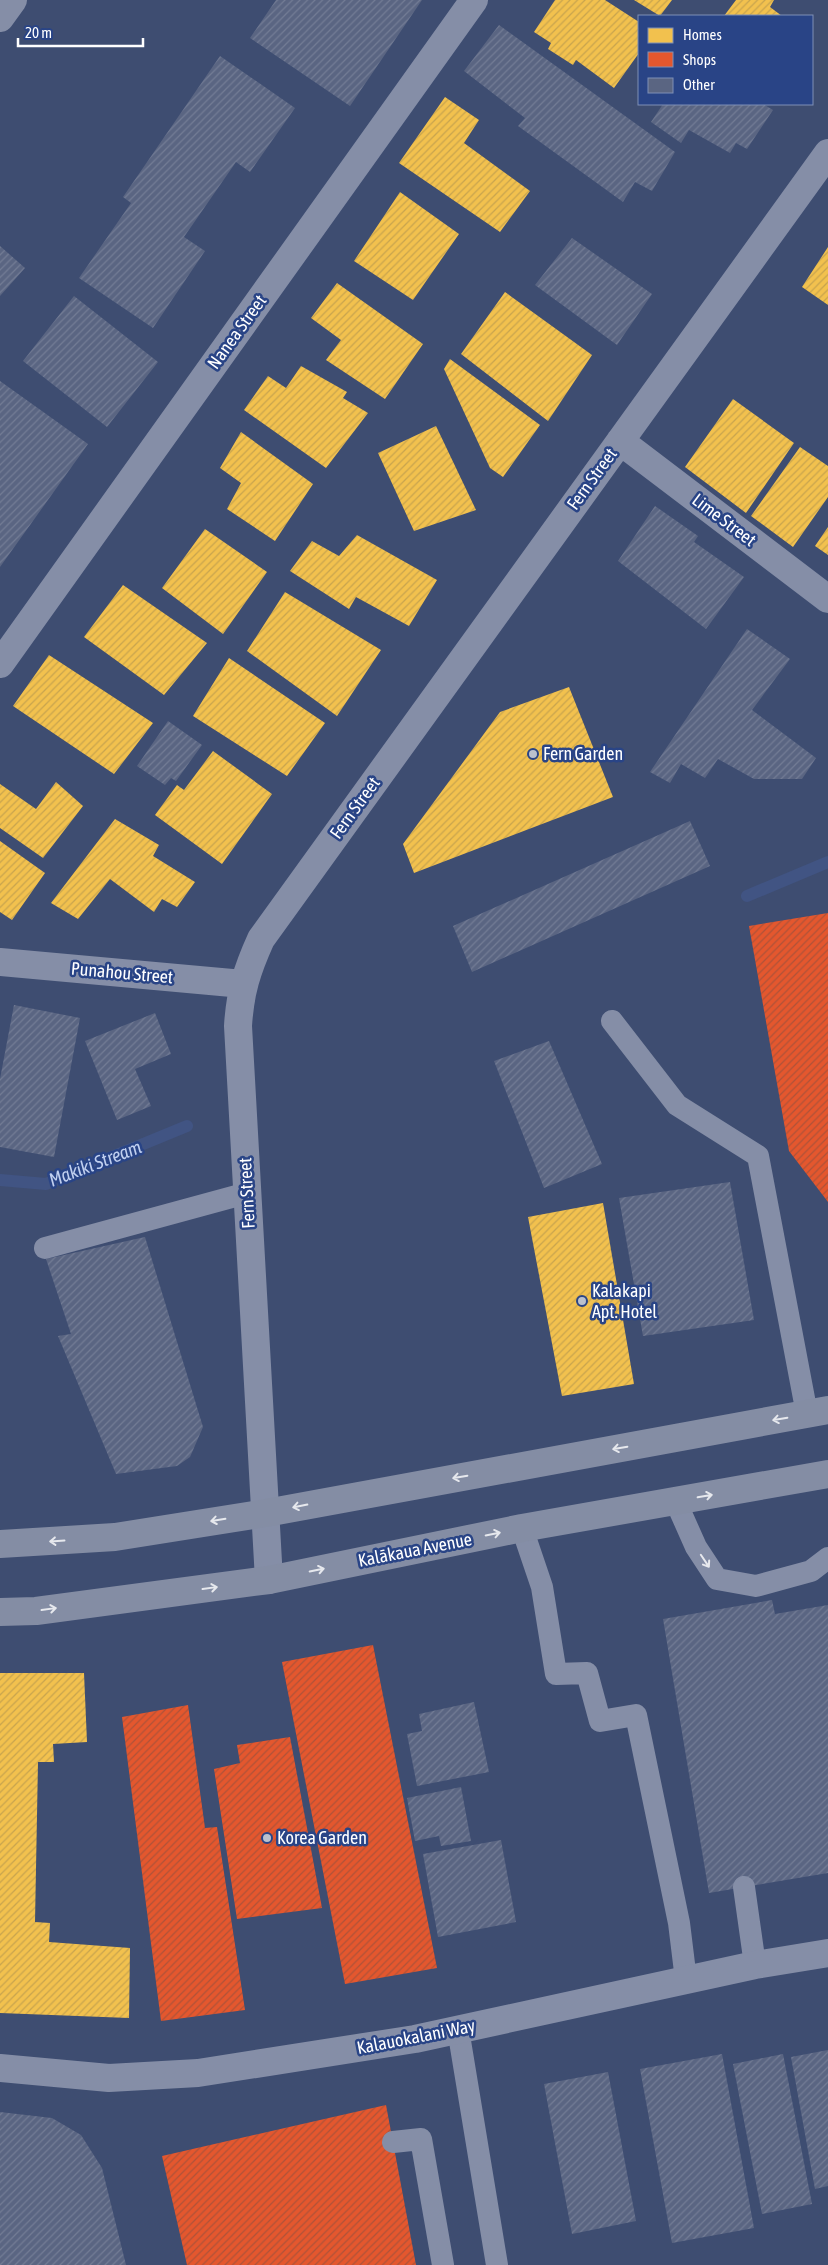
<svg xmlns="http://www.w3.org/2000/svg" width="828" height="2265" font-family="'Asap Condensed',sans-serif">
  <defs>
    <pattern id="homes-hatch" width="6" height="6" patternUnits="userSpaceOnUse" patternTransform="scale(1.25)"><rect width="6" height="6" fill="#f2c14e"/><path d="M-1 1l2-2M0 6l6-6M5 7l2-2" fill="none" stroke="#c8a44e"/></pattern>
    <pattern id="shops-hatch" width="6" height="6" patternUnits="userSpaceOnUse" patternTransform="scale(1.25)"><rect width="6" height="6" fill="#e4572e"/><path d="M-1 1l2-2M0 6l6-6M5 7l2-2" fill="none" stroke="#af5338"/></pattern>
    <pattern id="building-hatch" width="6" height="6" patternUnits="userSpaceOnUse" patternTransform="scale(1.25)"><rect width="6" height="6" fill="#5a6582"/><path d="M-1 1l2-2M0 6l6-6M5 7l2-2" fill="none" stroke="#737c95"/></pattern>
  </defs>
  <rect width="100%" height="100%" fill="#3e4d71"/>
  <path fill="url(#homes-hatch)" d="M 555,0 L 605,0 L 639,22 L 639,53 L 614,88 L 576,60 L 573,65 L 548,49 L 551,43 L 534,32 Z
    M 634,0 L 672,0 L 660,16 Z
    M 736,0 L 774,0 L 770,7 L 782,16 L 724,16 Z
    M 445,97 L 479,120 L 464,143 L 530,191 L 500,232 L 399,163 Z
    M 400,192 L 459,234 L 413,300 L 354,261 Z
    M 828,247 L 828,305 L 802,287 Z
    M 337,283 L 423,344 L 385,399 L 326,360 L 341,340 L 311,318 Z
    M 505,292 L 592,355 L 548,421 L 461,354 Z
    M 450,359 L 540,425 L 503,477 L 490,468 L 444,369 Z
    M 301,366 L 347,392 L 343,398 L 368,413 L 326,468 L 244,410 L 268,376 L 286,388 Z
    M 733,399 L 794,443 L 746,513 L 685,467 Z
    M 436,426 L 476,510 L 414,531 L 378,453 Z
    M 241,432 L 313,484 L 275,541 L 227,509 L 241,483 L 220,468 Z
    M 800,447 L 828,466 L 828,497 L 793,547 L 751,516 Z
    M 828,527 L 828,555 L 815,546 Z
    M 205,529 L 267,572 L 223,634 L 162,588 Z
    M 357,535 L 437,580 L 409,626 L 356,597 L 349,609 L 290,571 L 312,541 L 339,556 Z
    M 123,585 L 207,643 L 164,695 L 84,637 Z
    M 285,592 L 381,650 L 337,716 L 247,651 Z
    M 49,655 L 153,723 L 114,774 L 13,706 Z
    M 229,658 L 325,723 L 287,776 L 193,716 Z
    M 569,687 L 613,797 L 414,873 L 403,844 L 500,712 Z
    M 213,751 L 272,794 L 222,864 L 155,815 L 177,785 L 184,790 Z
    M 56,782 L 83,806 L 43,858 L 0,828 L 0,784 L 36,809 Z
    M 115,819 L 159,845 L 153,856 L 195,882 L 177,907 L 162,899 L 154,912 L 110,879 L 78,919 L 51,903 Z
    M 0,841 L 45,873 L 12,920 L 0,912 Z
    M 603,1203 L 634,1384 L 562,1396 L 528,1217 Z
    M 0,1673 L 84,1673 L 87,1742 L 53,1744 L 54,1762 L 38,1762 L 35,1922 L 50,1923 L 49,1942 L 130,1948 L 129,2018 L 0,2013 Z"/>
  <path fill="url(#shops-hatch)" d="M 828,913 L 828,1202 L 789,1151 L 749,926 Z
    M 373,1645 L 437,1968 L 345,1984 L 282,1662 Z
    M 188,1705 L 205,1828 L 217,1827 L 245,2010 L 161,2021 L 122,1717 Z
    M 290,1737 L 322,1908 L 237,1919 L 214,1769 L 240,1763 L 237,1745 Z
    M 386,2105 L 416,2265 L 187,2265 L 162,2156 Z"/>
  <g fill="none" stroke-linecap="round" stroke-linejoin="round">
    <path stroke="#415483" stroke-width="12" d="M 747,896 L 828,862
      M 0,1180 L 46,1184 L 187,1126"/>
  </g>
  <path fill="url(#building-hatch)" d="M 276,0 L 422,0 L 350,106 L 250,38 Z
    M 499,25 L 675,152 L 652,191 L 635,182 L 623,202 L 518,126 L 525,118 L 464,71 Z
    M 220,56 L 295,108 L 250,172 L 236,162 L 184,237 L 205,251 L 153,328 L 79,278 L 131,203 L 123,197 Z
    M 663,104 L 763,104 L 773,110 L 747,149 L 736,143 L 730,153 L 689,130 L 681,143 L 651,122 Z
    M 572,238 L 652,294 L 617,345 L 535,285 Z
    M 0,246 L 25,268 L 0,296 Z
    M 74,296 L 158,362 L 107,427 L 23,361 Z
    M 0,381 L 88,444 L 0,567 Z
    M 655,506 L 698,536 L 694,542 L 744,577 L 706,629 L 618,561 Z
    M 747,629 L 790,659 L 752,710 L 816,758 L 802,779 L 754,779 L 718,759 L 705,778 L 681,764 L 670,783 L 650,772 Z
    M 168,721 L 202,745 L 176,781 L 171,778 L 165,785 L 137,766 Z
    M 690,821 L 710,866 L 472,972 L 453,926 Z
    M 14,1005 L 80,1018 L 54,1157 L 0,1147 L 0,1079 Z
    M 155,1013 L 171,1054 L 135,1069 L 151,1106 L 117,1120 L 85,1041 Z
    M 549,1041 L 602,1164 L 544,1188 L 494,1061 Z
    M 730,1182 L 754,1320 L 643,1336 L 619,1198 Z
    M 145,1237 L 203,1427 L 190,1457 L 177,1466 L 116,1474 L 58,1336 L 71,1334 L 46,1259 Z
    M 772,1600 L 775,1614 L 828,1605 L 828,1873 L 709,1893 L 663,1619 Z
    M 474,1702 L 489,1772 L 417,1786 L 407,1734 L 422,1731 L 419,1714 Z
    M 461,1787 L 471,1841 L 441,1846 L 439,1836 L 415,1841 L 407,1798 Z
    M 501,1840 L 516,1922 L 438,1937 L 423,1854 Z
    M 828,2050 L 828,2186 L 815,2189 L 791,2057 Z
    M 722,2054 L 754,2228 L 672,2243 L 640,2069 Z
    M 783,2054 L 812,2204 L 762,2214 L 733,2064 Z
    M 608,2072 L 636,2221 L 572,2234 L 544,2084 Z
    M 0,2112 L 52,2118 L 81,2135 L 102,2168 L 126,2265 L 0,2265 Z"/>
  <g fill="none" stroke-linecap="round" stroke-linejoin="round">
    <path stroke="#858ea7" stroke-width="22" d="M 612,1021 L 677,1105 L 758,1156 L 807,1414
      M 45,1248 L 247,1193
      M 676,1502 L 696,1547 L 717,1579 L 756,1586 L 811,1571 L 828,1558
      M 522,1528 L 542,1587 L 556,1674 L 587,1673 L 600,1721 L 636,1715 L 679,1923 L 686,1980
      M 744,1887 L 755,1965
      M 458,2029 L 497,2265
      M 393,2142 L 421,2139 L 443,2265"/>
    <path stroke="#858ea7" stroke-width="28" d="M 0,18 L 13,0
      M 620,441 L 828,599
      M 0,664 L 474,0
      M 0,962 L 243,984
      M 269,1580 L 238,1026 C 240,992 247,970 261,939 L 828,153
      M 0,2068 L 109,2078 L 198,2073 L 415,2039 L 755,1965 L 828,1953"/>
    <path stroke="#848da4" stroke-width="28" d="M 0,1544 L 115,1537 L 266,1513 L 828,1410
      M 0,1612 L 36,1611 L 269,1580 L 522,1528 L 828,1474"/>
  </g>
  <defs><path id="oneway-shaft" d="M-6 0H5M1.5-3L5.5 0L1.5 3" fill="none" stroke-width="1.6" stroke-linecap="round" stroke-linejoin="round" transform="scale(1.25)"/></defs>
  <g stroke="#e6e8ed">
    <use href="#oneway-shaft" transform="translate(780 1419) rotate(170)"/>
    <use href="#oneway-shaft" transform="translate(620 1448) rotate(170)"/>
    <use href="#oneway-shaft" transform="translate(460 1477) rotate(170)"/>
    <use href="#oneway-shaft" transform="translate(705 1496) rotate(-10)"/>
    <use href="#oneway-shaft" transform="translate(300 1506) rotate(169)"/>
    <use href="#oneway-shaft" transform="translate(218 1520) rotate(171)"/>
    <use href="#oneway-shaft" transform="translate(493 1534) rotate(-11)"/>
    <use href="#oneway-shaft" transform="translate(57 1541) rotate(176)"/>
    <use href="#oneway-shaft" transform="translate(317 1570) rotate(-12)"/>
    <use href="#oneway-shaft" transform="translate(210 1588) rotate(-8)"/>
    <use href="#oneway-shaft" transform="translate(49 1609) rotate(-8)"/>
  </g>
  <use stroke="#e7e8ed" href="#oneway-shaft" transform="translate(705 1561) rotate(56)"/>
  <g fill="#bbc1cd" stroke="#294486" stroke-width="2">
    <circle cx="533" cy="754" r="5"/>
    <circle cx="582" cy="1301" r="5"/>
    <circle cx="267" cy="1838" r="5"/>
  </g>
  <g text-anchor="middle" stroke-width="5" stroke-linejoin="round" paint-order="stroke">
    <g font-size="18" fill="#fff" stroke="#294486">
      <text transform="translate(237 332) rotate(-54)" y="6">Nanea Street</text>
      <text transform="translate(592 479) rotate(-54)" y="6">Fern Street</text>
      <text transform="translate(724 520) rotate(37)" y="6">Lime Street</text>
      <text transform="translate(355 808) rotate(-54)" y="6">Fern Street</text>
      <text transform="translate(122 973) rotate(5)" y="6">Punahou Street</text>
      <text transform="translate(247 1193) rotate(-93)" y="6">Fern Street</text>
      <text transform="translate(415 1550) rotate(-11)" y="6">Kalākaua Avenue</text>
      <text transform="translate(416 2037) rotate(-11)" y="6">Kalauokalani Way</text>
    </g>
    <g font-size="18" fill="#fff" stroke="#294486" text-anchor="start">
      <text x="543" y="760">Fern Garden</text>
      <text x="592" y="1297">Kalakapi<tspan x="592" dy="21">Apt. Hotel</tspan></text>
      <text x="277" y="1844">Korea Garden</text>
    </g>
    <g font-size="19" font-style="italic" fill="#c0cfef" stroke="#294486">
      <text transform="translate(95 1163) rotate(-21)" y="7">Makiki Stream</text>
    </g>
  </g>
  <rect x="638" y="15" width="175" height="90" fill="#294486" stroke="#7f8fb6"/>
  <rect x="648" y="28" width="25" height="15" fill="#f2c14e" stroke="#7f8fb6"/>
  <text x="683" y="40" font-size="15" fill="#ffffff">Homes</text>
  <rect x="648" y="52" width="25" height="15" fill="#e4572e" stroke="#7f8fb6"/>
  <text x="683" y="65" font-size="15" fill="#ffffff">Shops</text>
  <rect x="648" y="78" width="25" height="15" fill="#5a6582" stroke="#7f8fb6"/>
  <text x="683" y="90" font-size="15" fill="#ffffff">Other</text>
  <path d="M18 38v8h125v-8" fill="none" stroke="#ffffff" stroke-width="2.5"/>
  <text x="25" y="38" font-size="15" fill="#ffffff" stroke="#294486" stroke-width="4" paint-order="stroke">20 m</text>
</svg>
